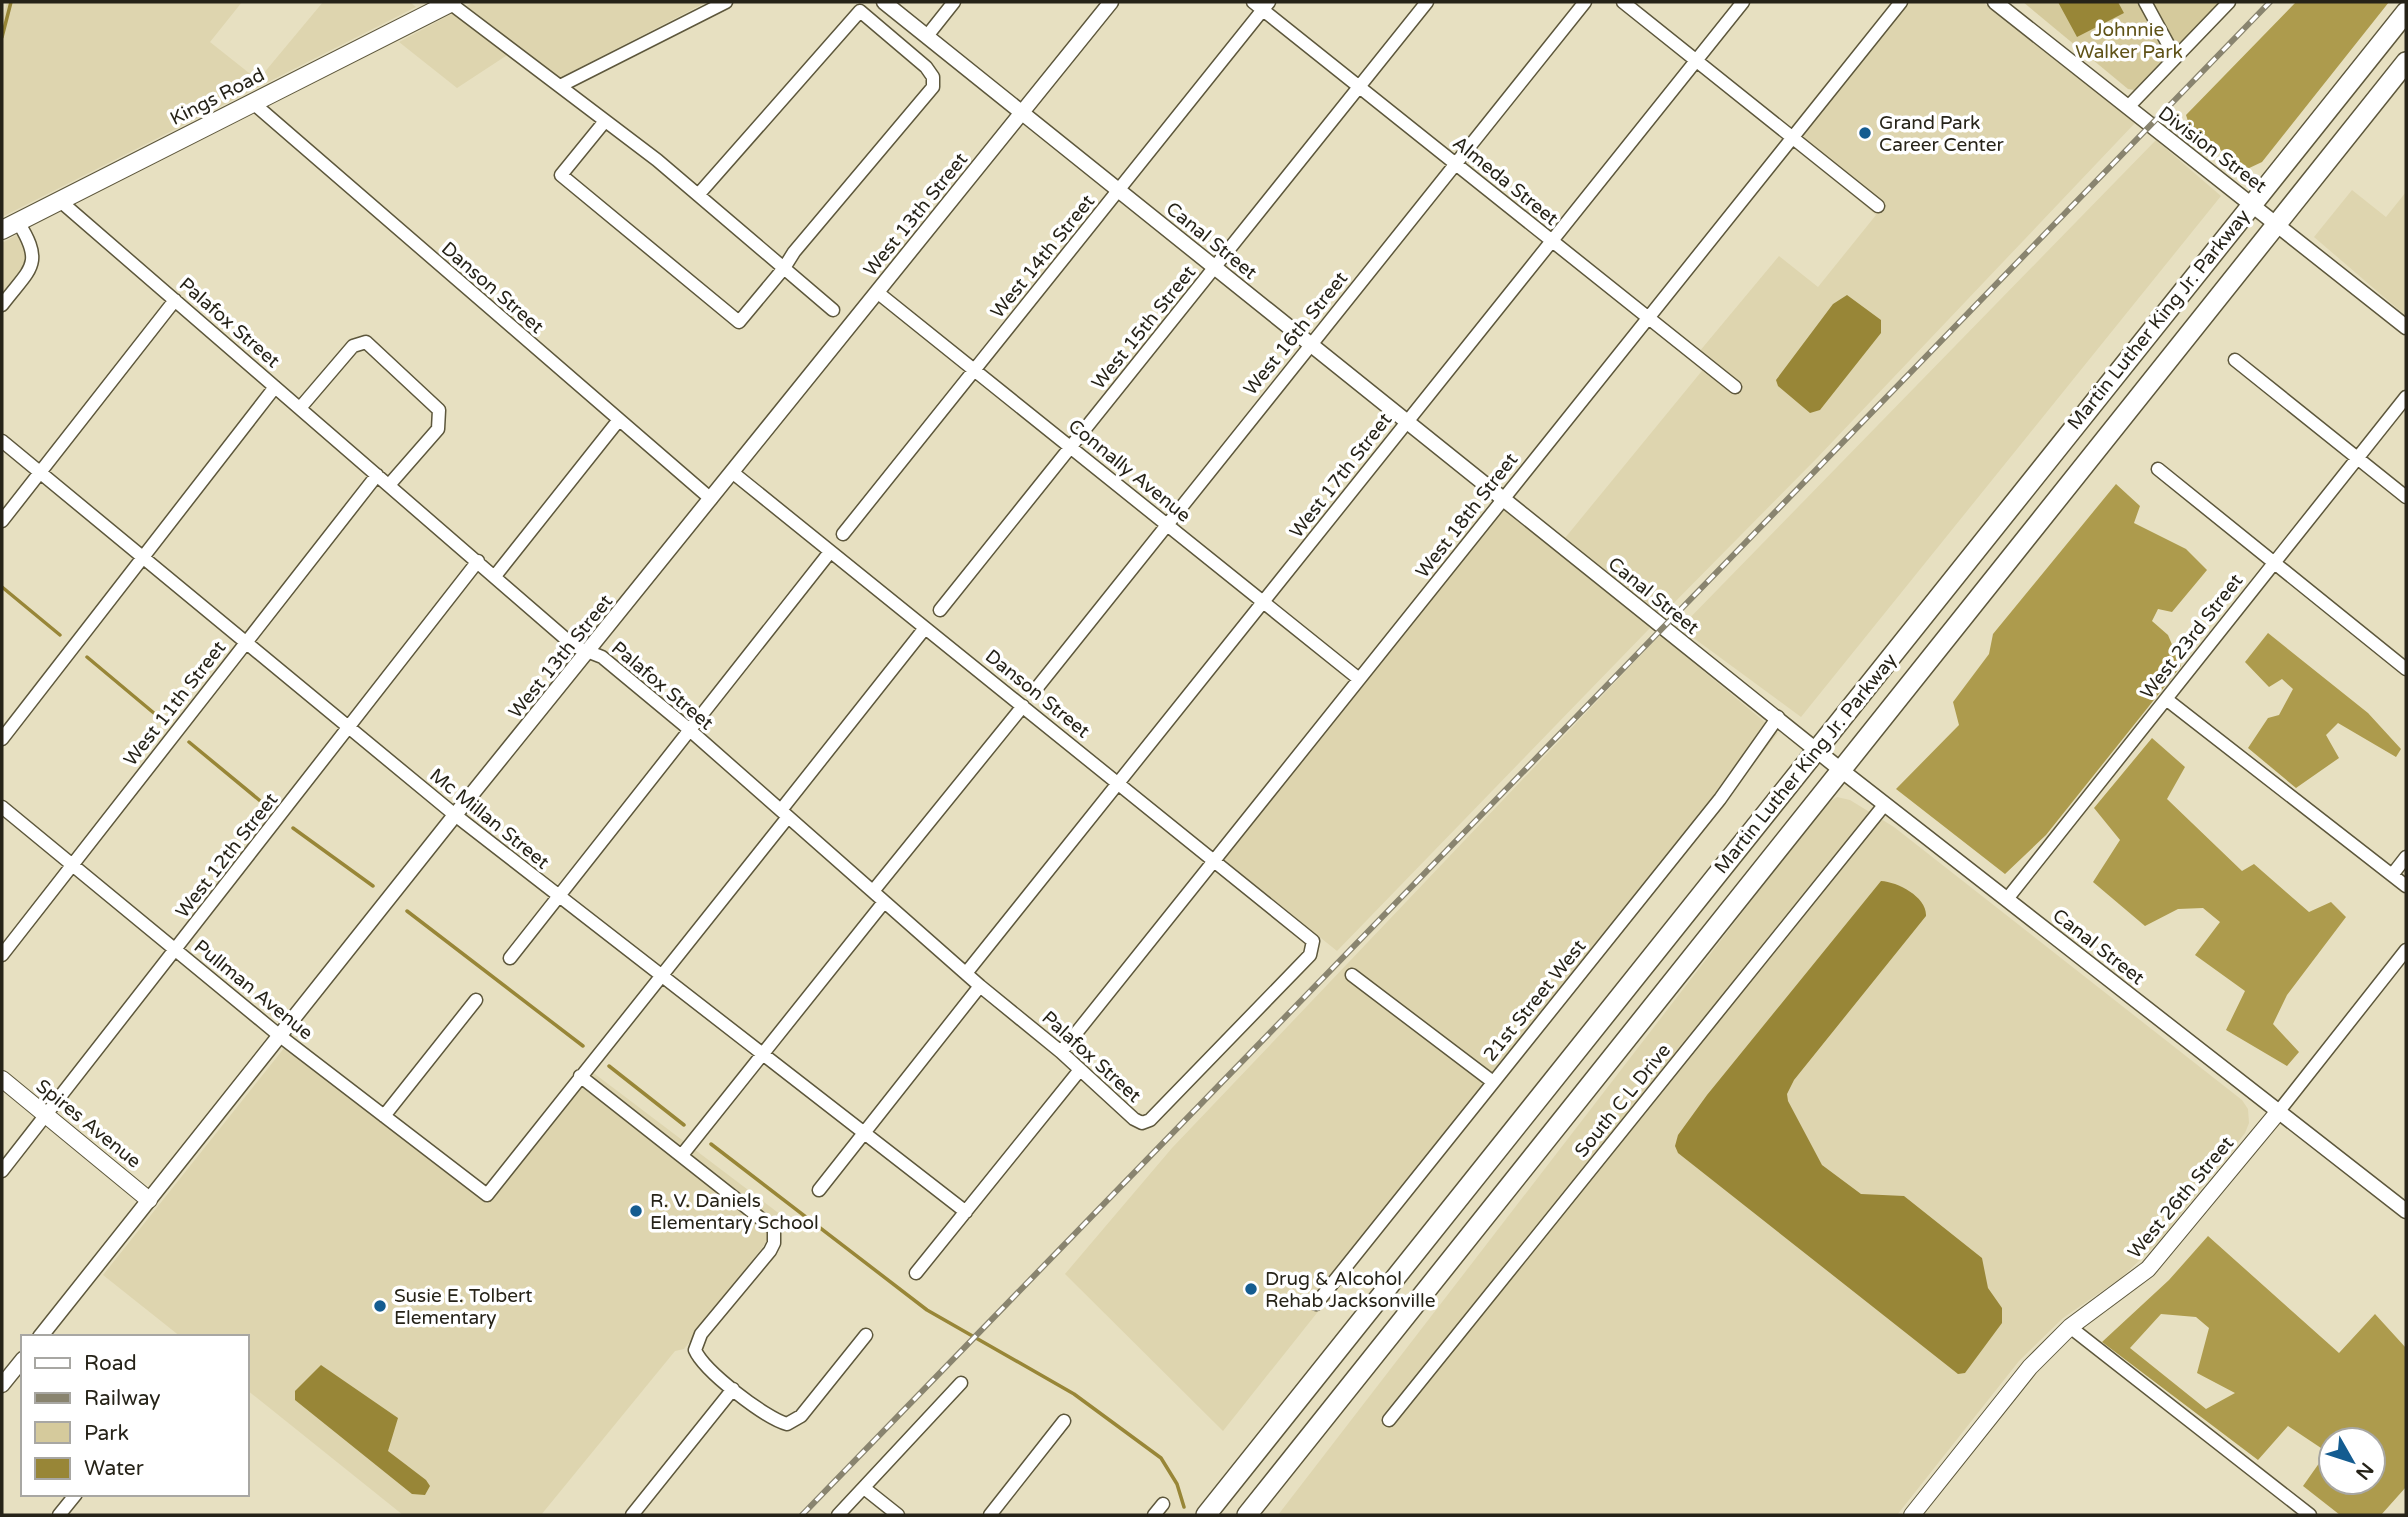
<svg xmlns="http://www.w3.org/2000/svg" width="2408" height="1517" font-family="'Varela Round',sans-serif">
  <rect width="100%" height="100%" fill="#e7e0c1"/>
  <path fill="#ded5af" d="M 7,2 L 242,2 L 210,42 L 258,80 L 323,2 L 410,2 L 416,7 L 2,217 L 2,21 Z
    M 474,2 L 707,2 L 557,79 L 518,48 L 457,88 L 399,42 Z
    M 1892,2 L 1983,2 L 2135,123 L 1817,458 L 1662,615 L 1565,538 L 1710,361 L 1699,352 L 1779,256 L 1818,287 L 1876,215 L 1783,137 Z
    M 2156,140 L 2221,196 L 1801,717 L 1680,628 Z
    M 2352,190 L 2386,217 L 2406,192 L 2406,316 L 2314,237 Z
    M 18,234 L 27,249 L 26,265 L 2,296 L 2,243 Z
    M 1504,509 L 1650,628 L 1337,951 L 1223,859 Z
    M 1660,635 L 1778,733 L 1223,1431 L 1065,1274 L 1172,1148 Z
    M 1837,797 L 1850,800 L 1894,827 L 2242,1100 L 2248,1109 L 2249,1123 L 2245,1133 L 2159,1242 L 2121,1278 L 2063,1318 L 2019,1361 L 1897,1515 L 1278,1515 L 1825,805 Z
    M 285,1047 L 487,1204 L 591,1071 L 785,1218 L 684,1349 L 675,1351 L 541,1515 L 403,1515 L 247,1390 L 247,1337 L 181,1337 L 103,1275 Z"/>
  <path fill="#d5ca9c" d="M 2023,2 L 2220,2 L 2134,90 L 2128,89 Z"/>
  <path fill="#ad9b4d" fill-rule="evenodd" d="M 2296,2 L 2389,2 L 2262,162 L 2245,170 L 2189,124 L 2186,115 Z
    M 2116,484 L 2140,506 L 2134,523 L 2186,549 L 2207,570 L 2172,612 L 2158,609 L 2152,621 L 2168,635 L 2181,666 L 2046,835 L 2005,874 L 1896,789 L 1959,725 L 1953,702 L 1989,654 L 1993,634 Z
    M 2268,633 L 2368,713 L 2401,749 L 2396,757 L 2338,723 L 2326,735 L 2339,758 L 2296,788 L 2248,748 L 2268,718 L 2279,715 L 2293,689 L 2282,679 L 2269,687 L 2245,662 Z
    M 2152,738 L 2185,767 L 2167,799 L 2242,871 L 2254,864 L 2309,912 L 2331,902 L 2346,917 L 2287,995 L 2273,1024 L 2299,1052 L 2287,1066 L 2226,1030 L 2245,991 L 2195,955 L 2220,922 L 2203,908 L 2178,909 L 2145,926 L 2093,882 L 2120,840 L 2094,808 Z
    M 2208,1236 L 2339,1353 L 2375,1314 L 2406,1348 L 2406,1487 L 2381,1515 L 2340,1515 L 2303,1486 L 2327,1452 L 2288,1426 L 2258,1460 L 2102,1342 L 2169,1280 ZM 2161,1314 L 2196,1317 L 2209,1328 L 2197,1373 L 2235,1393 L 2206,1409 L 2130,1348 ZM 2373,1440 L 2373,1482 L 2331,1482 L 2331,1440 Z"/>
  <path fill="#988637" d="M 2058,2 L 2118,2 L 2124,13 L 2077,37 Z
    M 1847,295 L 1881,320 L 1881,333 L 1820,410 L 1810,413 L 1778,386 L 1776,380 L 1833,304 Z
    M 1881,881 C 1898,882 1927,897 1926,916 L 1794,1080 L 1787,1094 L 1788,1101 L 1822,1165 L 1861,1194 L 1904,1196 L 1982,1258 L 1988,1288 L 2002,1308 L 2002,1323 L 1965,1373 L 1958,1374 L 1678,1153 L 1675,1146 L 1678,1135 L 1707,1095 Z
    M 321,1365 L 398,1418 L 388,1451 L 426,1480 L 430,1486 L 425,1495 L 412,1494 L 295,1400 L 295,1391 Z"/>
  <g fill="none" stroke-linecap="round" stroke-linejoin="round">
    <path stroke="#988637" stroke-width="3.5" d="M 2,37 L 11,2
      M 2,587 L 60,635
      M 87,657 L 161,719
      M 189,742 L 264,804
      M 293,828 L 373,886
      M 407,911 L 583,1046
      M 609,1066 L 684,1125
      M 711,1144 L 927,1310 L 1074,1394 L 1161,1458 L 1177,1484 L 1184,1507"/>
    <g stroke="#5d573c" stroke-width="15">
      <path id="minor" d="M 1253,2 L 1735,387
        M 1623,2 L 1878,206
        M 2145,2 L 2175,57
        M 450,3 L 657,160 L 833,310
        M 927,36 L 954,2
        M 560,86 L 726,2
        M 252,102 L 711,499
        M 2128,107 L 2229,2
        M 605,121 L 561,175 L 739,322 L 784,268 L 794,252 L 933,87 L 933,77 L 926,67 L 860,11 L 698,195
        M 59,200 L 574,646 L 602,657 L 684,725 L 980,986 L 1061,1052 L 1134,1119 L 1142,1123 L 1150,1120 L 1310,955 L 1313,941 L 732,472
        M 877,292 L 1359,679
        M 2,305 C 30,268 45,265 18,222
        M 2235,360 L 2406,497
        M 300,408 L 353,346 L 366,342 L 439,410 L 438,429 L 389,485
        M 2,441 L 455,815 L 966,1212
        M 2158,469 L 2406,669
        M 2,521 L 175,300
        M 843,534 L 1269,2
        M 495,576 L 618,421
        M 940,610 L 1427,2
        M 1036,689 L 1585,2
        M 2166,699 L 2406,886
        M 2,739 L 275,387
        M 2,807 L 280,1036 L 487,1195 L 788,817
        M 781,810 L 925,628
        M 2392,875 L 2406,857
        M 874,890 L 1023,706
        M 2007,899 L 2406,397
        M 2,955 L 377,475
        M 510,958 L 830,552
        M 967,972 L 1743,2
        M 1352,975 L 1493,1082
        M 1061,1052 L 1901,2
        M 580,1076 L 774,1229 L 774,1243 L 770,1251 L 701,1334 L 695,1350 C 704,1371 765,1418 787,1424 L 801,1416 L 866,1335
        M 2279,1111 L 2406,950
        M 384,1116 L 476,1000
        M 682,1155 L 884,902
        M 2,1171 L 478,561
        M 819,1190 L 980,986
        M 916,1273 L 1079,1071
        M 1316,1304 L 1720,799 L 1778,717
        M 2070,1327 L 2310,1515
        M 1389,1420 L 1885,804
        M 864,1488 L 898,1515
        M 59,1515 L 76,1494
        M 632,1515 L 733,1389
        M 838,1515 L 961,1383
        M 990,1515 L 1064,1421
        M 1154,1515 L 1163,1504"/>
    </g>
    <g stroke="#5d573c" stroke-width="17">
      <path id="tertiary" d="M 884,2 L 1841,770 L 2406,1211
        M 1995,2 L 2406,327
        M 40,1337 L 455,815 L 1111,2
        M 2,1385 L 23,1359"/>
    </g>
    <g stroke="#5d573c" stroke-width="18">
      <path id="secondary" d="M 2,1079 L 149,1200
        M 1912,1515 L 2030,1367 L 2070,1327 L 2148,1269 L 2279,1111"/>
    </g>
    <g stroke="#5d573c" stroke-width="20">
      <path id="primary" d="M 2,230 L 452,2"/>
    </g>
    <g stroke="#5d573c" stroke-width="22">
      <path id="trunk" d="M 1206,1515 L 2406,12
        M 1247,1515 L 2406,62"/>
    </g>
    <use href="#minor" stroke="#fff" stroke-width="12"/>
    <use href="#tertiary" stroke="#fff" stroke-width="14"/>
    <use href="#secondary" stroke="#fff" stroke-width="16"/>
    <use href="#primary" stroke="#fff" stroke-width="18"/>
    <use href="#trunk" stroke="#fff" stroke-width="19"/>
    <g stroke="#89846f" stroke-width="6">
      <path id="rail" d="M 802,1515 L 2270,2"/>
    </g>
    <use href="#rail" stroke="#fff" stroke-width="3.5" stroke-dasharray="10" stroke-linecap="butt"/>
  </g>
  <g fill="#145c90" stroke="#fff" stroke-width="2.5">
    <circle cx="1865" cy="133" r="7"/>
    <circle cx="636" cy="1211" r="7"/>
    <circle cx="1251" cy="1289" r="7"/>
    <circle cx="380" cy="1306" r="7"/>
  </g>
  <g text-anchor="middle" stroke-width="7" stroke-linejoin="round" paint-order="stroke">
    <g font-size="19" fill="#5f5217" stroke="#fff">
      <text x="2129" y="36">Johnnie<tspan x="2129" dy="22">Walker Park</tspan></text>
    </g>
    <g font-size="19" fill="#262318" stroke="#fff">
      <text transform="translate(217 96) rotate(-27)" y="7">Kings Road</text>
      <text transform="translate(2213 149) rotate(37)" y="7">Division Street</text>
      <text transform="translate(1506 180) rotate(39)" y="7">Almeda Street</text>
      <text transform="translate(915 214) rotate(-51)" y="7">West 13th Street</text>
      <text transform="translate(1212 240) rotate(39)" y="7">Canal Street</text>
      <text transform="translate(1042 256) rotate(-51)" y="7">West 14th Street</text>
      <text transform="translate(493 287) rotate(41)" y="7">Danson Street</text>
      <text transform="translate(2158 319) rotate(-51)" y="7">Martin Luther King Jr. Parkway</text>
      <text transform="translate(230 322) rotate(41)" y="7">Palafox Street</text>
      <text transform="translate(1143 327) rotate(-51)" y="7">West 15th Street</text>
      <text transform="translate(1295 333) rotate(-51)" y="7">West 16th Street</text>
      <text transform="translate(1130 470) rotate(39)" y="7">Connally Avenue</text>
      <text transform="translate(1340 475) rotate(-52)" y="7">West 17th Street</text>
      <text transform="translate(1466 515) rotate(-52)" y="7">West 18th Street</text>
      <text transform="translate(1654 595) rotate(39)" y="7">Canal Street</text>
      <text transform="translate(2191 636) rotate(-52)" y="7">West 23rd Street</text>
      <text transform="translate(560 656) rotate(-51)" y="7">West 13th Street</text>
      <text transform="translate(663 685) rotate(40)" y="7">Palafox Street</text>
      <text transform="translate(1038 693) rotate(39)" y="7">Danson Street</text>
      <text transform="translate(174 703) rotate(-52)" y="7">West 11th Street</text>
      <text transform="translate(1805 763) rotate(-51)" y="7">Martin Luther King Jr. Parkway</text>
      <text transform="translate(490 818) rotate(39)" y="7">Mc Millan Street</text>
      <text transform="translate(226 855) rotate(-52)" y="7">West 12th Street</text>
      <text transform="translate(2099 946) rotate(38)" y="7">Canal Street</text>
      <text transform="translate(254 989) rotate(39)" y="7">Pullman Avenue</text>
      <text transform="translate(1534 1000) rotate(-51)" y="7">21st Street West</text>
      <text transform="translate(1092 1056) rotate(42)" y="7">Palafox Street</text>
      <text transform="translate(1622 1100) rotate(-51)" y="7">South C L Drive</text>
      <text transform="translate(89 1123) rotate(39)" y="7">Spires Avenue</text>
      <text transform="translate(2180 1197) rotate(-50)" y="7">West 26th Street</text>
    </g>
    <g font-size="19" fill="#262318" stroke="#fff" text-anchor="start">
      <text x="1879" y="129">Grand Park<tspan x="1879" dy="22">Career Center</tspan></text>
      <text x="650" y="1207">R. V. Daniels<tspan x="650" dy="22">Elementary School</tspan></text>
      <text x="1265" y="1285">Drug &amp; Alcohol<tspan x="1265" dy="22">Rehab Jacksonville</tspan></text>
      <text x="394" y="1302">Susie E. Tolbert<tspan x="394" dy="22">Elementary</tspan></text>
    </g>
  </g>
  <rect width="2408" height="1517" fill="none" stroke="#262318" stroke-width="7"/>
  <rect x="21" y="1335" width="228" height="161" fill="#ffffff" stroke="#a8a7a3" stroke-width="2"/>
  <rect x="35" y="1358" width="35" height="10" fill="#ffffff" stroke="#a8a7a3" stroke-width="2"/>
  <text x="84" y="1370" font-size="21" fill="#262318">Road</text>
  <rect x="35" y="1393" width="35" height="10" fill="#89846f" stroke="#a8a7a3" stroke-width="2"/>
  <text x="84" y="1405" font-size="21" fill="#262318">Railway</text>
  <rect x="35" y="1422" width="35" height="21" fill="#d5ca9c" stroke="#a8a7a3" stroke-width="2"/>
  <text x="84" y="1440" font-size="21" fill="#262318">Park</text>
  <rect x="35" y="1458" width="35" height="21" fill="#988637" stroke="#a8a7a3" stroke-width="2"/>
  <text x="84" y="1475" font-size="21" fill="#262318">Water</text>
  <g transform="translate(2352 1461) rotate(129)"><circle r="33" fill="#ffffff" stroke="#a8a7a3" stroke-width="2"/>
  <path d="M0-5L12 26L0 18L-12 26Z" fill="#145c90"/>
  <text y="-10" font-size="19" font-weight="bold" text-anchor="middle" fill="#262318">N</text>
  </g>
</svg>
